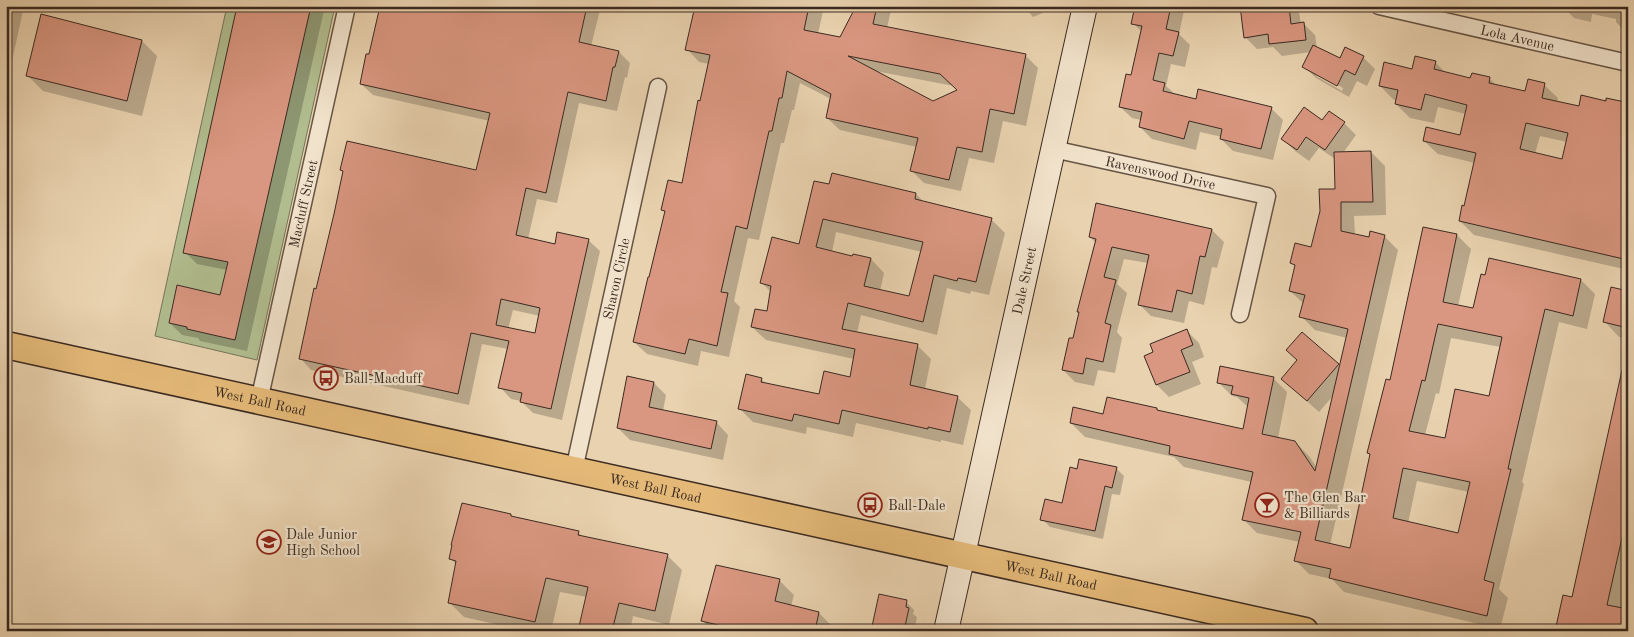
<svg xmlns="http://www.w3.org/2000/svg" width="1634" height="637" font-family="'Old Standard TT',serif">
  <rect width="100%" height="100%" fill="#e9d2af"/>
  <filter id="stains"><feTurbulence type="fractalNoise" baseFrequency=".004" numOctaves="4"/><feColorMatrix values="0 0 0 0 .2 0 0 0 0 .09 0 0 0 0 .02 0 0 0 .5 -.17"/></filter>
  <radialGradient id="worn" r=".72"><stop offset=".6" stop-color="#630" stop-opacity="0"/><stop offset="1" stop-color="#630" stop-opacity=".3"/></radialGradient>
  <path fill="#b1bd8f" stroke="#767458" d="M 227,6 L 335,6 L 257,360 L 155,336 Z"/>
  <path fill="#0003" fill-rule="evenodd" d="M 6,6 L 22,6 L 21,9 L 23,11 L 8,79 L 6,79 Z
    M 239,6 L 325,6 L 247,351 L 200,341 L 198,338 L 182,335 L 170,323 L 221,296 L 227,270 L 197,264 L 185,252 Z
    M 381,6 L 601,6 L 591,46 L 619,52 L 630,63 L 627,78 L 625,77 L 617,111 L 579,103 L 557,203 L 537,199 L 528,239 L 556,245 L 588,240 L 600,251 L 562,420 L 533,413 L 521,401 L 511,399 L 500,387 L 508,349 L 482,344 L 469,405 L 311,370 L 300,358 L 477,172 L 490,121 L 373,95 L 361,84 L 370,56 ZM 513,310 L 540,316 L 536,335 L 508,329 Z
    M 665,6 L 818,6 L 823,11 L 818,34 L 841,38 L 860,6 L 892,6 L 887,28 L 1025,55 L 1038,68 L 1026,126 L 1003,121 L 994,163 L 969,158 L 961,191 L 924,183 L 911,170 L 917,147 L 840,130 L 827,118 L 831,99 L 800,83 L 794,110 L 792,110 L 784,143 L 781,143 L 759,240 L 748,238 L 734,301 L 740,307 L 729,357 L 701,351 L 698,366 L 647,354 L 634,342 L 666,213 L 663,210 L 683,184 L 709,64 L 699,62 L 687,49 L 695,13 ZM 875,71 L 954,86 L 959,91 L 933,102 Z
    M 936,6 L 965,6 L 964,12 Z
    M 1024,6 L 1060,6 L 1033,17 Z
    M 1147,6 L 1185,6 L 1179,34 L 1190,45 L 1185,67 L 1171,64 L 1166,86 L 1176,95 L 1197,101 L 1271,108 L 1283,120 L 1273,160 L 1233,151 L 1221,139 L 1222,137 L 1200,132 L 1196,150 L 1152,139 L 1140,127 L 1141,120 L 1132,118 L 1120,107 L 1132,77 L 1142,32 L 1133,23 Z
    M 1241,6 L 1298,6 L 1301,24 L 1303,23 L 1315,35 L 1317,48 L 1340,59 L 1363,57 L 1375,69 L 1367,86 L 1357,81 L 1349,97 L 1316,78 L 1304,66 L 1311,52 L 1282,56 L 1273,47 L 1257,49 L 1245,37 ZM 1316,73 L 1343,88 L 1342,91 L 1316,76 Z
    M 1513,6 L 1536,6 L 1534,13 L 1516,9 Z
    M 1555,6 L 1628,6 L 1628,34 L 1616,22 L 1616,19 L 1592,14 L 1591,22 L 1574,18 L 1564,8 Z
    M 142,41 L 157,56 L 142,116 L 43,91 L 27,75 Z
    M 1435,62 L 1447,74 L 1471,79 L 1489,78 L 1497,86 L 1526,93 L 1544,85 L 1558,98 L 1557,103 L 1580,108 L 1607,103 L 1624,103 L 1628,107 L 1628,270 L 1474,235 L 1460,221 L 1465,207 L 1475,163 L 1438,154 L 1424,141 L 1461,137 L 1466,114 L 1438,107 L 1434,123 L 1410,118 L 1396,104 L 1397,100 L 1394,100 L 1380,86 ZM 1540,136 L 1567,142 L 1563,160 L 1535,154 Z
    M 1323,121 L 1344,123 L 1356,135 L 1343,153 L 1371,152 L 1385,166 L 1386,215 L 1354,216 L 1355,235 L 1370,239 L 1384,236 L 1398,250 L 1330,545 L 1351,550 L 1371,456 L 1368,453 L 1391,382 L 1424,228 L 1457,235 L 1471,249 L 1458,306 L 1474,309 L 1581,280 L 1595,294 L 1587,329 L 1559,322 L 1525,470 L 1522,482 L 1524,484 L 1499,589 L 1508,598 L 1500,629 L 1344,592 L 1332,579 L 1309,574 L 1295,560 L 1300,542 L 1257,533 L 1243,519 L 1252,482 L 1184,467 L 1174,457 L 1085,437 L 1071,423 L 1104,416 L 1156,409 L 1159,412 L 1244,431 L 1249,408 L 1237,397 L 1232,396 L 1218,382 L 1273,378 L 1287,392 L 1278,438 L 1295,442 L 1309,456 L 1317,468 L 1333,396 L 1319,412 L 1282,379 L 1298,360 L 1302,334 L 1340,367 L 1347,338 L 1315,330 L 1301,316 L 1304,304 L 1290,291 L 1296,267 L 1292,263 L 1312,249 L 1336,190 L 1335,159 L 1319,148 L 1309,161 L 1295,151 L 1283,139 ZM 1451,338 L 1501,347 L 1490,397 L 1446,440 L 1425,435 L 1436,393 L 1439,394 ZM 1417,481 L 1469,492 L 1459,534 L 1408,523 Z
    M 830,186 L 916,194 L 925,203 L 991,219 L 1005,233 L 989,295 L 971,291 L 970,294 L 947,288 L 937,335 L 861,315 L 857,333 L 918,346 L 931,359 L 925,389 L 957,397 L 971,410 L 963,445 L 941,440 L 941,442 L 856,423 L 853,437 L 807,427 L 806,434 L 753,422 L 739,408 L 761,379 L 766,384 L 820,396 L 851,378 L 854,359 L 766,340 L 752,327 L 768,312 L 771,292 L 762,283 L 800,245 ZM 836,232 L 922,252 L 910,298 L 880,291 L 884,273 L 871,259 L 854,255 L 853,258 L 832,252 Z
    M 1212,230 L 1224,242 L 1217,268 L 1212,267 L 1204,305 L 1189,301 L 1184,323 L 1151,316 L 1139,304 L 1148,263 L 1124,259 L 1117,284 L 1127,293 L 1117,332 L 1122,338 L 1115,373 L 1098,370 L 1094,386 L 1075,382 L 1063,370 L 1074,340 L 1096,243 L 1090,237 Z
    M 1628,292 L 1628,339 L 1619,337 L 1605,322 Z
    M 1187,331 L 1199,343 L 1204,357 L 1192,362 L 1201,384 L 1169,397 L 1157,385 L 1146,357 L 1155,353 Z
    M 1628,348 L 1628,631 L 1573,599 Z
    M 628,378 L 654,383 L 666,395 L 663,411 L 717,423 L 728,435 L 723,460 L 630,440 L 618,428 Z
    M 1116,468 L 1124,476 L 1120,495 L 1112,494 L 1103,539 L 1050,527 L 1042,519 L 1063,505 L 1078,470 Z
    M 511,515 L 513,518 L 578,532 L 583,537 L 667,555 L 682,570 L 669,625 L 633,616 L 630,631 L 580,631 L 587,597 L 560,592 L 551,631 L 497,631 L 499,625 L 464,617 L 450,603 L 457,565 L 450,558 Z
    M 779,580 L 794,595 L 791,606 L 819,613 L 833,627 L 832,631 L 713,631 L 703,621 Z
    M 906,602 L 914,610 L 913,614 L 917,617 L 914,631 L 872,631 Z"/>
  <path fill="#d99680" stroke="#3b2a20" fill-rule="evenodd" d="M 237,6 L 311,6 L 235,340 L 187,329 L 187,327 L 169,323 L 177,285 L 220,295 L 228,262 L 183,253 Z
    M 380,6 L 587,6 L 579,42 L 619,51 L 615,67 L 613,67 L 606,101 L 568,92 L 546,193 L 526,188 L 516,235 L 555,244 L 557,232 L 589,239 L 551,409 L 520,402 L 522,393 L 498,388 L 509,341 L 471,333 L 458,394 L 299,359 L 314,288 L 316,289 L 334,214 L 343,171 L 340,170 L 347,141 L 476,170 L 490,113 L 360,84 L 366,54 L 369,54 ZM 501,299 L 540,308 L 535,333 L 496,325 Z
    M 695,6 L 809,6 L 804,30 L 840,37 L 856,6 L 877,6 L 873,24 L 1026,54 L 1014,114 L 990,109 L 982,152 L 957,147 L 949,180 L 910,171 L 918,138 L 826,118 L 831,94 L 787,71 L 782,98 L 779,98 L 772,131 L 769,131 L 747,229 L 736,226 L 721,292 L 728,293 L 717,346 L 689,339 L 685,354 L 633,342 L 648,277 L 649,277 L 665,211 L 661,210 L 668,180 L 682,183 L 698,100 L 700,101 L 710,55 L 685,50 ZM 848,56 L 940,74 L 957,90 L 933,101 Z
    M 1135,6 L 1171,6 L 1166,29 L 1179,32 L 1173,56 L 1159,53 L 1153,80 L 1165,83 L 1163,91 L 1196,99 L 1198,89 L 1272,107 L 1261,149 L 1220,139 L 1222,129 L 1189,121 L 1184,139 L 1139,127 L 1142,112 L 1119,107 L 1126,74 L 1131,75 L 1142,26 L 1131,24 Z
    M 1240,6 L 1289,6 L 1291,24 L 1304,22 L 1306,40 L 1269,44 L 1268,34 L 1244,38 Z
    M 41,14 L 142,40 L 127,101 L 26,76 Z
    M 1313,45 L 1340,58 L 1345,47 L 1364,56 L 1355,75 L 1345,70 L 1337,86 L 1302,67 Z
    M 1415,56 L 1436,61 L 1434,69 L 1470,78 L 1472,73 L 1490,77 L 1489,83 L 1525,91 L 1528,79 L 1545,83 L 1542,98 L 1579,106 L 1581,95 L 1606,101 L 1606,98 L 1625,102 L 1623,109 L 1628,110 L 1628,260 L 1459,221 L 1462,205 L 1464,206 L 1476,153 L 1423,141 L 1426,127 L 1460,135 L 1467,105 L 1425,94 L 1421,110 L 1395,104 L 1398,90 L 1379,86 L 1384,62 L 1412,69 ZM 1526,123 L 1568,133 L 1562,159 L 1520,149 Z
    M 1304,107 L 1322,120 L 1329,111 L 1345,122 L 1325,150 L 1306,137 L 1297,150 L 1281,139 Z
    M 1371,151 L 1373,202 L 1341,202 L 1341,231 L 1369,237 L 1370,231 L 1385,235 L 1315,540 L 1350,548 L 1370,454 L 1367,453 L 1386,379 L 1390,380 L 1423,227 L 1457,234 L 1443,302 L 1473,308 L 1481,274 L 1485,275 L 1489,258 L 1581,279 L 1573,316 L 1545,309 L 1511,455 L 1508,469 L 1511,469 L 1484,580 L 1494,583 L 1487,616 L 1329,578 L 1331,569 L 1294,561 L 1301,532 L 1242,520 L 1253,472 L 1169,454 L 1170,446 L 1070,423 L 1073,407 L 1103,414 L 1107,397 L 1157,408 L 1157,410 L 1243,429 L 1249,398 L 1231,394 L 1233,386 L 1217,383 L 1220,366 L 1274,377 L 1262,434 L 1295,441 L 1315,471 L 1348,329 L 1299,317 L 1305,295 L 1289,291 L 1295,265 L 1290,263 L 1295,243 L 1311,247 L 1320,211 L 1319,189 L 1335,189 L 1334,152 ZM 1438,324 L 1502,337 L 1489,396 L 1455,389 L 1445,438 L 1409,431 L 1422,380 L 1425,381 ZM 1403,468 L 1470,482 L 1458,533 L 1393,518 Z
    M 832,173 L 916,193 L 915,199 L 992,218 L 976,282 L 958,278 L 957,281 L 934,275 L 923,322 L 848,303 L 842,329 L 918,344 L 910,385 L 958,396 L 950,432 L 928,427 L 928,429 L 842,410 L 839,424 L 794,414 L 792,421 L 738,409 L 746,374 L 762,378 L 761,382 L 819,394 L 824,371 L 850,377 L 855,349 L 751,327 L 755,309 L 767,311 L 771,286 L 760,283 L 772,237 L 799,244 L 814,181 L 829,184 ZM 823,219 L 923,242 L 909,296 L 864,286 L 871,258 L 853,254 L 852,256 L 816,247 Z
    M 1096,203 L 1212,229 L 1205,257 L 1200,256 L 1192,294 L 1177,290 L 1172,312 L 1138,305 L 1149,255 L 1112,247 L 1104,277 L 1116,280 L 1105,323 L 1111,325 L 1103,362 L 1086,358 L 1083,374 L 1062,370 L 1069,338 L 1073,338 L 1079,312 L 1077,312 L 1096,239 L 1089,237 Z
    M 1611,287 L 1628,291 L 1628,328 L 1603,322 Z
    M 1187,329 L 1193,345 L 1181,350 L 1190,372 L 1156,385 L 1144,356 L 1153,352 L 1150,344 Z
    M 1302,332 L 1339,364 L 1307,401 L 1281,379 L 1297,360 L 1286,350 Z
    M 1622,370 L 1628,370 L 1628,511 L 1607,605 L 1628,609 L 1628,631 L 1555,631 L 1563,595 L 1572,597 Z
    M 627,376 L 654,382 L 649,407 L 717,421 L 711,449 L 617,428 Z
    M 1079,459 L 1117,467 L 1112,488 L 1105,486 L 1095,531 L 1040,520 L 1045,499 L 1062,503 L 1070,467 L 1077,469 Z
    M 462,503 L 511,514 L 511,516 L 579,531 L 578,535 L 668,554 L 655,611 L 619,603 L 612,631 L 578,631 L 588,587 L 546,578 L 535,622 L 448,603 L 456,561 L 449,559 L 452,545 L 451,545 Z
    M 716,565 L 780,579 L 775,601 L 819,612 L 815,631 L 744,631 L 701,621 Z
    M 879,594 L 907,600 L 906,607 L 909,608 L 904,631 L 871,631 Z"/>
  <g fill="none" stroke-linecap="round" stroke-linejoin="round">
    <g stroke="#665444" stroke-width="19">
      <g id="street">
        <path id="s1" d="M 1379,6 L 1628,63"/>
        <path id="s2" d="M 1053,149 L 1267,196 L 1240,314"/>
        <path id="s3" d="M 259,401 L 347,6"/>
        <path id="s4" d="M 574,470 L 658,87"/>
      </g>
    </g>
    <g stroke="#3b2a20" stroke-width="26">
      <g id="secondary">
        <path id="s5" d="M 946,631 L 1085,6"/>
      </g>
    </g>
    <g stroke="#3b2a20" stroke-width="29">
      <g id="primary">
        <path id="s6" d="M 6,345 L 1305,631"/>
      </g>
    </g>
    <use href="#street" stroke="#f1e2cb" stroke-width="16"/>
    <use href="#secondary" stroke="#f1e2cb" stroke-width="24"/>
    <use href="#primary" stroke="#e4b978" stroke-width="26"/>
  </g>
  <defs>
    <g id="bus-ring" transform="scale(1.25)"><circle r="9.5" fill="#f1e2cb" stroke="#8f2418" stroke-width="1.5"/><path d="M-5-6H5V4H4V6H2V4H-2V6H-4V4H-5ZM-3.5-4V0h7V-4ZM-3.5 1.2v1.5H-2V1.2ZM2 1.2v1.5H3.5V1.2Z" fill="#8f2418"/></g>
    <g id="bar-ring" transform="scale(1.25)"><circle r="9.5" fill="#f1e2cb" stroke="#8f2418" stroke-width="1.5"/><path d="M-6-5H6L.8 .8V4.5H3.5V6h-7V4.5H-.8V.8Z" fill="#8f2418"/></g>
    <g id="school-ring" transform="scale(1.25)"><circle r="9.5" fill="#f1e2cb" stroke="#8f2418" stroke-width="1.5"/><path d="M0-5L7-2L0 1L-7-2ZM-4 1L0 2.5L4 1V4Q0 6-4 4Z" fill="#8f2418"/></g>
  </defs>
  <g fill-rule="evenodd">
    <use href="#bus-ring" x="326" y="378"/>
    <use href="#bus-ring" x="870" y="505"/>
    <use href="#bar-ring" x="1267" y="505"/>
    <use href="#school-ring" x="269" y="542"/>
  </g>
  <g text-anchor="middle" stroke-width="4.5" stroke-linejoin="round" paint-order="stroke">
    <g font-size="14" fill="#3b2a20" stroke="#f1e2cb">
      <text dy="5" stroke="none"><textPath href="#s1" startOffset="142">Lola Avenue</textPath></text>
      <text dy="5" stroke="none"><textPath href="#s2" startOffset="110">Ravenswood Drive</textPath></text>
      <text dy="5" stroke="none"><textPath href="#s3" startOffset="202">Macduff Street</textPath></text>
      <text dy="5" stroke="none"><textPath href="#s4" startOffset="196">Sharon Circle</textPath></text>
      <text dy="5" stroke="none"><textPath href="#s5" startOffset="359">Dale Street</textPath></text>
      <text dy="5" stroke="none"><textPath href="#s6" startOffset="260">West Ball Road</textPath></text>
      <text dy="5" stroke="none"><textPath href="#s6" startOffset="665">West Ball Road</textPath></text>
      <text dy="5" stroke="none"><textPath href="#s6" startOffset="1070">West Ball Road</textPath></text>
    </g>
    <g font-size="14" fill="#3b2a20" stroke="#f1e2cb" text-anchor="start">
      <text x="344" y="383">Ball-Macduff</text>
      <text x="1284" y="502">The Glen Bar<tspan x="1284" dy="16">&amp; Billiards</tspan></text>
      <text x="888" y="510">Ball-Dale</text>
      <text x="286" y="539">Dale Junior<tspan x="286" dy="16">High School</tspan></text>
    </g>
  </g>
  <rect width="1634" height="637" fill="none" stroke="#e9d2af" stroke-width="25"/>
  <rect x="8" y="8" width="1619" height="622" fill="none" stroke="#3b2a20" stroke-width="2.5"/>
  <rect x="12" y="12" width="1609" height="612" fill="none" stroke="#3b2a20"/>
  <rect width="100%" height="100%" filter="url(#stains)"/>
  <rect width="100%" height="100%" fill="url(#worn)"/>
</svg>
